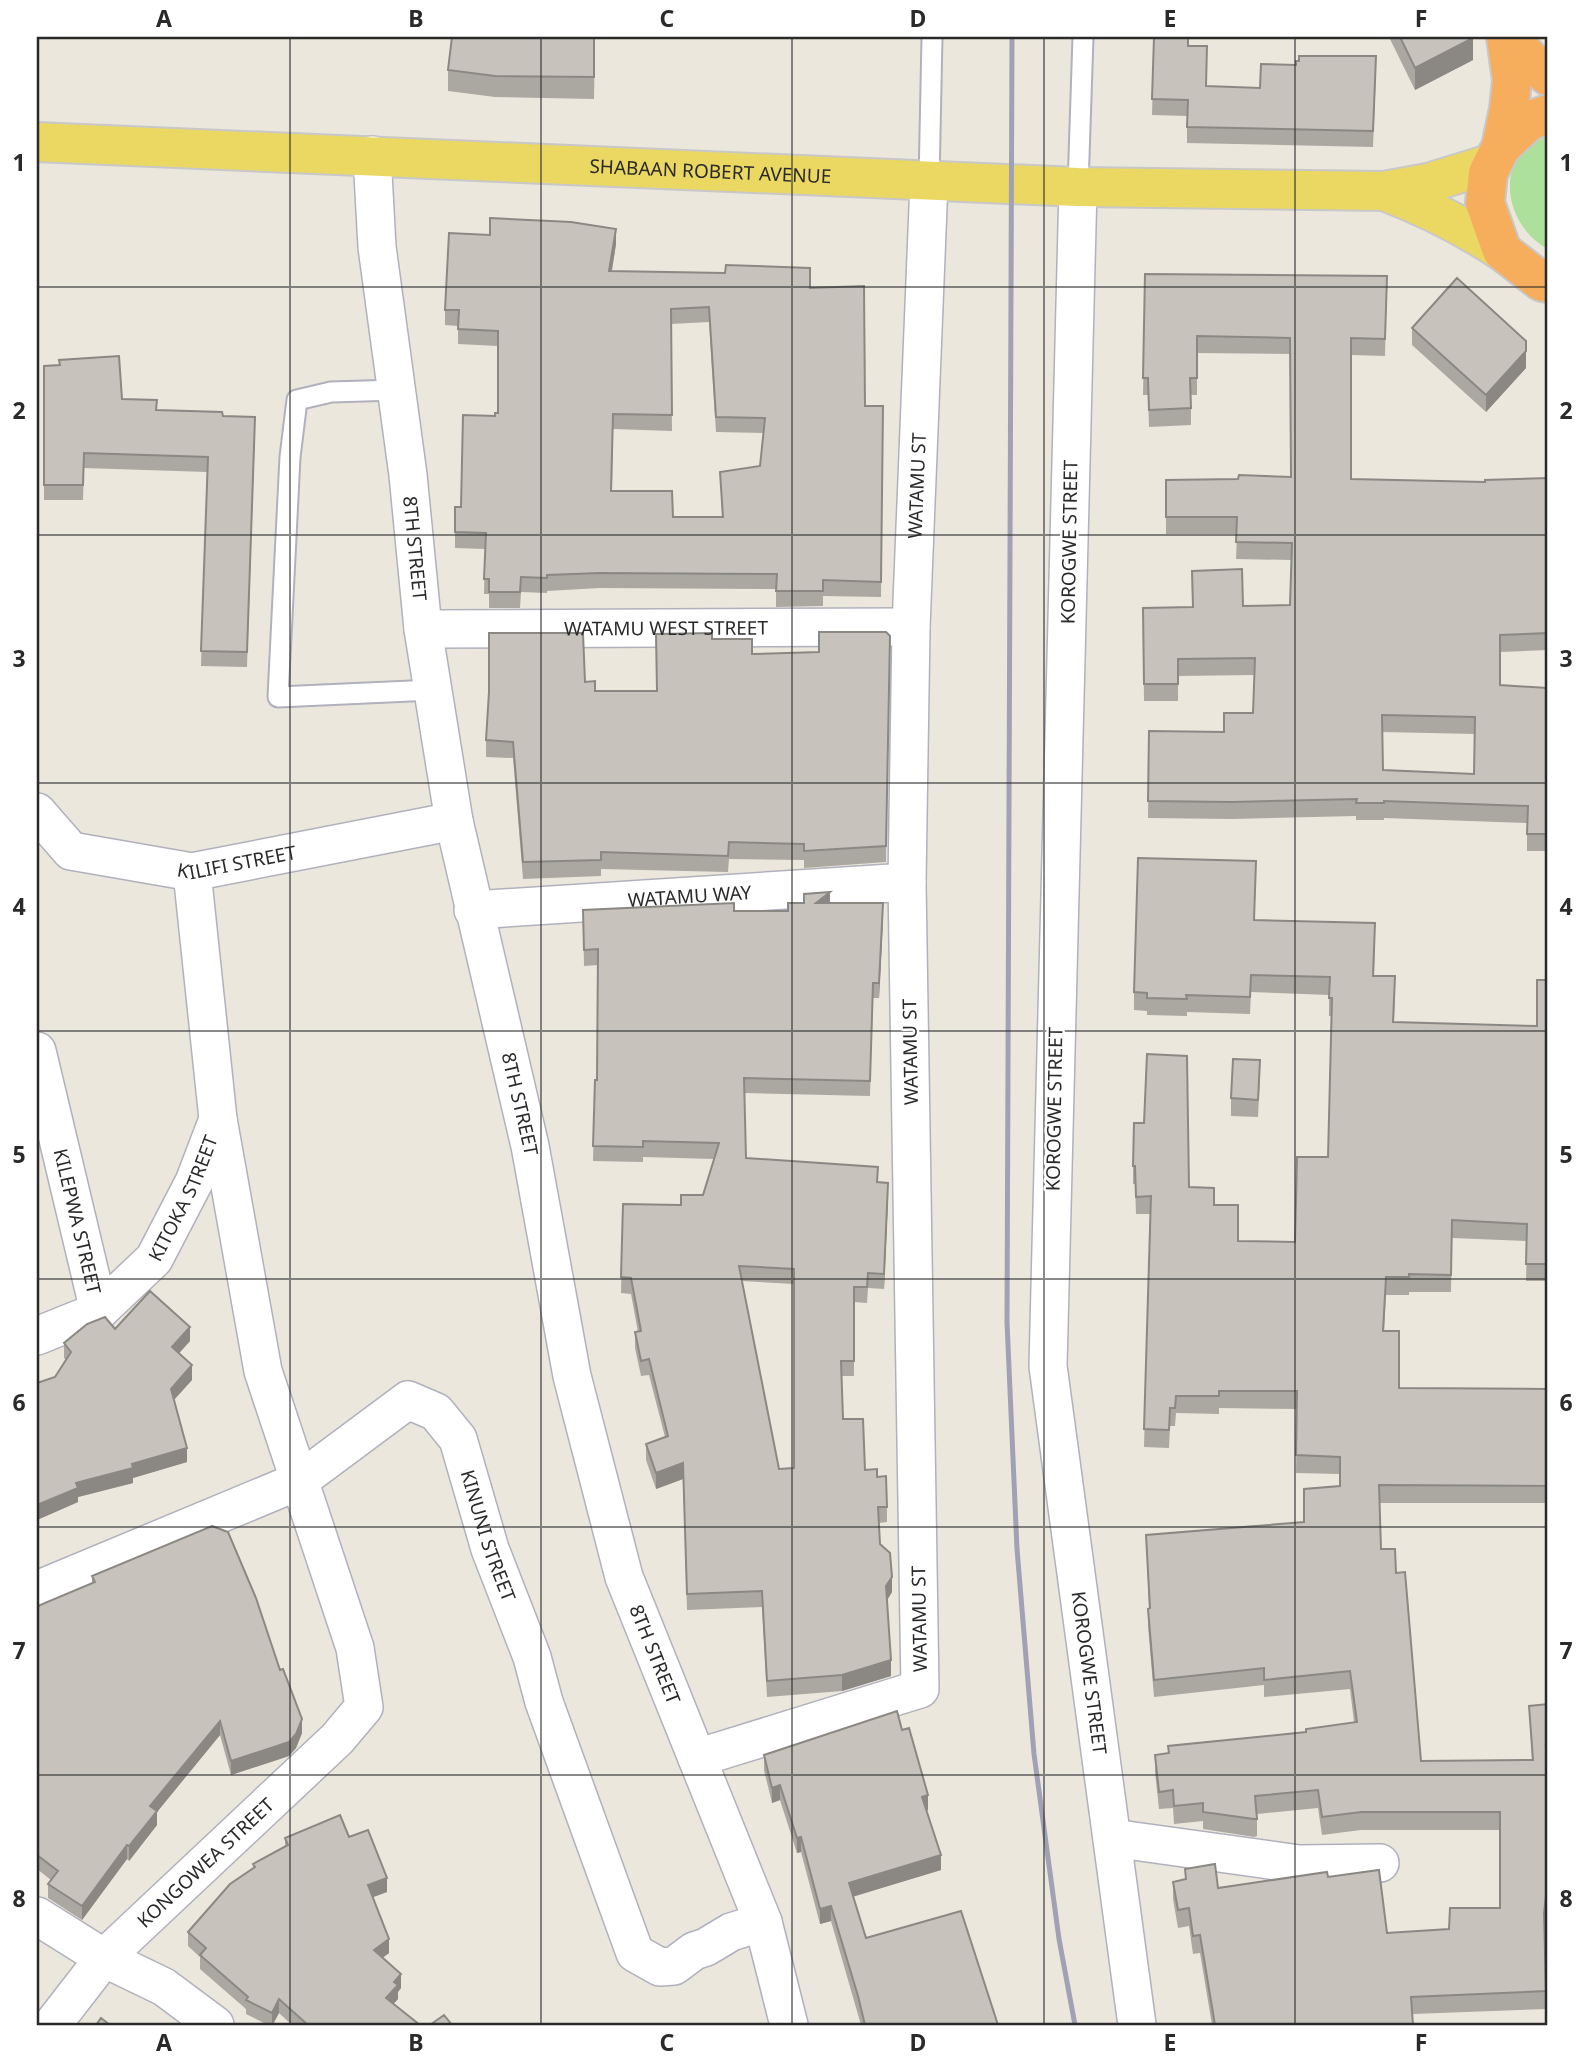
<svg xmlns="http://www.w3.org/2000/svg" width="1585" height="2062" font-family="'Noto Sans',sans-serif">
  <rect width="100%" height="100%" fill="#ece7dd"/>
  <path fill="#ace09b" d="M 1548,130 L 1548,249 C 1512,230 1495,179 1526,146 C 1532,140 1541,135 1548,130 Z"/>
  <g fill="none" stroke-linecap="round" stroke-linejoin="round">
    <g stroke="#b0b1bd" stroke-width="23">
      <path id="lane" d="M 929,182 L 932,37
        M 1078,187 L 1083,37
        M 397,390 L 331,392 L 297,400 L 290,457 L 278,697 L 433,690"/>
    </g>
    <g stroke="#b0b1bd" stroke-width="40">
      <g id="street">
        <path id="s1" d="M 372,155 L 377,247 L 408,475 L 423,629 L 454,821 L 530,1146 L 572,1376 L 624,1577 L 763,1922 L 789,2025"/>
        <path id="s2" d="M 1078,187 L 1048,1366 L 1137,2025"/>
        <path id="s3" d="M 423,629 L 911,627"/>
        <path id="s4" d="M 37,812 L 71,851 L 192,872 L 454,821"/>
        <path id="s5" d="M 473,910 L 907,882"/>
        <path id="s6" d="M 37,1051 L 99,1311"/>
        <path id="s7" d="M 37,1336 L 99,1311 L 154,1259 L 194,1182 L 218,1119 L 192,872"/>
        <path id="s8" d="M 37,1590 L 299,1481 L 408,1400 L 436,1412 L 458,1439 L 490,1549 L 532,1657 L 544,1702 L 635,1953 L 660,1967 L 674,1966 L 694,1951 L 706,1947 L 731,1932 L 763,1922"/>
        <path id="s9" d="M 697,1758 L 920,1689 L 907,882 L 911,627 L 929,182"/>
        <path d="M 1112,1838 L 1299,1864 L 1380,1863"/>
        <path d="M 37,1916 L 104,1958 L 164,1987 L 215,2025"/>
        <path id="s10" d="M 52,2025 L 104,1958 L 337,1739 L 364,1707 L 355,1648 L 263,1371 L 218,1119"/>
      </g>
    </g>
    <g stroke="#c8c8c8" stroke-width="42">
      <g id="primary">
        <path id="s11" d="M 37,142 L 1078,187 L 1384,191 L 1428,183 L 1493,163"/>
        <path d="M 1384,191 C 1426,207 1464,226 1502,251"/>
      </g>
    </g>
    <g stroke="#c8c8c8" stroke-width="42">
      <path id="highway" d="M 1510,37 L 1530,60 L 1548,76
        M 1548,114 L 1529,121 L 1501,147 L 1488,173 L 1485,203 L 1502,251 L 1542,282 L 1548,283
        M 1501,147 L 1509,109 L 1512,80 L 1506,37"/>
    </g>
    <use href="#lane" stroke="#fff" stroke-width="19"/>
    <use href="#street" stroke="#fff" stroke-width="37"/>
    <use href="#primary" stroke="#ebd863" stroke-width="38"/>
    <use href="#highway" stroke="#f7ae5c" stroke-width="38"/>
    <path stroke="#a0a1b4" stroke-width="5" d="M 1012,37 L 1007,1322 L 1017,1549 L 1034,1754 L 1059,1939 L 1075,2025"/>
  </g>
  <path fill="#aba8a2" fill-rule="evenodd" d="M 595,37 L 594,99 L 495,97 L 448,91 L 448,70 Z
    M 1154,37 L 1188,46 L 1207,86 L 1260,88 L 1376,72 L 1373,147 L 1187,143 L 1187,116 L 1152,115 Z
    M 1389,37 L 1473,37 L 1473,60 L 1415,90 Z
    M 490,235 L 616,244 L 612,271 L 810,288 L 865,406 L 883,406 L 881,597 L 823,596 L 823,606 L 776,607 L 776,589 L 600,588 L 547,591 L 547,593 L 521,592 L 520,608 L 489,608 L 489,594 L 484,594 L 485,549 L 455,548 L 455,507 L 461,507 L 495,416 L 498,413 L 498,346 L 458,344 L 458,326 L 445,325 L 445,310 ZM 709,322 L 716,432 L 764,433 L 760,466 L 720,472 L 722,517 L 673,517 L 612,491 L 613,429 L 672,431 L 671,324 Z
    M 1145,274 L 1387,276 L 1385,356 L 1351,355 L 1351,479 L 1485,482 L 1548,478 L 1548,650 L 1500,652 L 1500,685 L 1547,688 L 1548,656 L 1548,851 L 1527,851 L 1527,823 L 1384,818 L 1384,820 L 1356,820 L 1356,816 L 1232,819 L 1148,818 L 1149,731 L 1224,732 L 1253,713 L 1254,675 L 1178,676 L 1178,701 L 1144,701 L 1143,608 L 1192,607 L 1192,571 L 1243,606 L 1290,605 L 1292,560 L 1236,559 L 1237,534 L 1166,534 L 1166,480 L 1238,479 L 1291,477 L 1290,354 L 1197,353 L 1197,395 L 1191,395 L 1191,425 L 1149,427 L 1148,395 L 1143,395 ZM 1382,732 L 1475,734 L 1474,774 L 1383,770 Z
    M 1412,328 L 1526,368 L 1486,412 L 1412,345 Z
    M 44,366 L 122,399 L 157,410 L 223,416 L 255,432 L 247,667 L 201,666 L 207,472 L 84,468 L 83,500 L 44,500 Z
    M 890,636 L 886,862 L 804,868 L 804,860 L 729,859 L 728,872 L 601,869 L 601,876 L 523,879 L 513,758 L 486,757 L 486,740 L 585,682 L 595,691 L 657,691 L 712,639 L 752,654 L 819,652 Z
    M 1256,878 L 1254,920 L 1375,940 L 1374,976 L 1395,994 L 1394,1022 L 1537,1026 L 1548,980 L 1548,1281 L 1526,1281 L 1527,1241 L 1452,1238 L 1451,1292 L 1409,1292 L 1409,1295 L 1386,1295 L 1384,1331 L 1399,1388 L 1547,1389 L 1548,1332 L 1548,1503 L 1379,1503 L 1381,1549 L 1396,1573 L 1421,1761 L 1532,1760 L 1529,1706 L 1544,1928 L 1546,2009 L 1413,2014 L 1413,2025 L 1212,2025 L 1200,1953 L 1193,1954 L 1189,1926 L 1178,1928 L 1173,1899 L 1173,1882 L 1185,1880 L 1185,1869 L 1218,1888 L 1328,1877 L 1387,1933 L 1449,1929 L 1500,1908 L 1500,1830 L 1361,1830 L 1322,1835 L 1318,1808 L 1257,1814 L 1257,1836 L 1254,1837 L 1203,1829 L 1203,1821 L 1174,1824 L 1173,1808 L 1159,1809 L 1155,1772 L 1155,1755 L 1168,1753 L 1168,1746 L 1306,1732 L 1354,1722 L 1350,1689 L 1264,1697 L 1264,1685 L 1154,1697 L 1148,1626 L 1148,1609 L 1149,1609 L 1146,1535 L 1304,1522 L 1340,1486 L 1340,1474 L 1296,1473 L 1297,1409 L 1219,1408 L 1219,1414 L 1176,1413 L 1175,1426 L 1170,1426 L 1169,1448 L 1144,1447 L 1150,1214 L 1136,1214 L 1135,1184 L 1133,1184 L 1133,1166 L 1189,1187 L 1214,1205 L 1238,1241 L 1295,1242 L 1328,1157 L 1331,1016 L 1329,1016 L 1329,995 L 1251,992 L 1250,1014 L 1187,1012 L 1187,1016 L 1147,1015 L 1147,1011 L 1134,1010 L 1134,992 Z
    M 830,903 L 883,918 L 879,998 L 873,998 L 870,1096 L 744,1093 L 746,1158 L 878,1183 L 888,1199 L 884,1289 L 868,1288 L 867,1303 L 854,1302 L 854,1376 L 841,1376 L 843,1419 L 865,1470 L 877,1477 L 887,1507 L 887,1522 L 879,1523 L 880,1544 L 892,1592 L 887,1600 L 891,1676 L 842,1691 L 767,1697 L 762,1607 L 687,1610 L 683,1479 L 656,1489 L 646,1460 L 646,1444 L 665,1437 L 649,1375 L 641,1376 L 635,1348 L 635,1332 L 638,1332 L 631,1294 L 621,1293 L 623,1204 L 681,1205 L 703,1195 L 714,1159 L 643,1157 L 643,1162 L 593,1161 L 595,1080 L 597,1080 L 598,965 L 584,966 L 583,910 L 788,911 ZM 742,1281 L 794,1284 L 794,1468 L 779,1469 Z
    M 1260,1077 L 1258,1117 L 1231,1116 L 1231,1098 Z
    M 115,1329 L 190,1341 L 179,1353 L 192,1380 L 174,1400 L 187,1462 L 133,1478 L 133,1483 L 78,1497 L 78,1502 L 37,1520 L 37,1383 L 55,1377 L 66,1360 L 64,1358 L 64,1343 Z
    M 92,1576 L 280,1670 L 302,1733 L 296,1748 L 289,1756 L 231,1775 L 220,1735 L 157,1812 L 157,1825 L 129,1861 L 127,1859 L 82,1920 L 48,1898 L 48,1884 L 51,1880 L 37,1869 L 37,1608 L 92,1583 Z
    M 764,1755 L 928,1810 L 926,1811 L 941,1870 L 853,1896 L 866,1938 L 998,2025 L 861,2025 L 831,1921 L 820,1924 L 801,1852 L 797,1853 L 780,1800 L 772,1803 L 764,1770 Z
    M 349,1837 L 387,1892 L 373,1897 L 389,1953 L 382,1958 L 401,1988 L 398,1992 L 398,1999 L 393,2004 L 420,2025 L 292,2025 L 279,2013 L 273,2025 L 268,2025 L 246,2014 L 246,2009 L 200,1969 L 200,1957 L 188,1946 L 188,1932 L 253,1869 L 253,1864 L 285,1846 L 285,1838 Z"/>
  <path fill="#8b8884" d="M 1473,38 L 1473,60 L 1415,90 L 1415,68 Z
    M 616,229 L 616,244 L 609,286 L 609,271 Z
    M 1526,351 L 1526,368 L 1486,412 L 1486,395 Z
    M 830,892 L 830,908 L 816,903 Z
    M 883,903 L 883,918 L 879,998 L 879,983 Z
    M 888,1183 L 888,1199 L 884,1289 L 884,1274 Z
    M 190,1327 L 190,1341 L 172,1361 L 172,1347 Z
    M 192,1365 L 192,1380 L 171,1403 L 171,1389 Z
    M 187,1448 L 187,1462 L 133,1478 L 133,1483 L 78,1497 L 78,1502 L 37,1520 L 37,1505 L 76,1483 L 132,1464 Z
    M 683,1463 L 683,1479 L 656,1489 L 656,1473 Z
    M 892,1577 L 892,1592 L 886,1602 L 886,1586 Z
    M 891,1660 L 891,1676 L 842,1691 L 842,1675 Z
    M 302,1719 L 302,1733 L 296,1748 L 289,1756 L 231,1775 L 231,1761 Z
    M 220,1721 L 220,1735 L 157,1812 L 157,1825 L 129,1861 L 129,1846 L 150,1806 Z
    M 780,1785 L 780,1800 L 772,1803 L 772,1788 Z
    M 928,1795 L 928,1810 L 922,1812 L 922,1797 Z
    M 801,1837 L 801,1852 L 797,1853 L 797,1838 Z
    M 127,1845 L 127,1859 L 82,1920 L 82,1906 Z
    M 941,1855 L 941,1870 L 849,1898 L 849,1883 Z
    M 387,1878 L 387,1892 L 368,1899 L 368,1885 Z
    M 1548,1878 L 1548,1895 L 1544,1931 L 1544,1913 Z
    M 831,1906 L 831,1921 L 820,1924 L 820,1909 Z
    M 389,1939 L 389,1953 L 374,1964 L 374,1950 Z
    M 401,1974 L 401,1988 L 398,1992 L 398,1999 L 386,2012 L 386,1998 L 394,1982 Z
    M 279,1999 L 279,2013 L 272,2025 L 272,2013 Z"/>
  <path fill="#c7c3bc" stroke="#8b8884" stroke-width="2" fill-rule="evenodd" d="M 452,37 L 594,37 L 594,77 L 495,76 L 448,70 Z
    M 1154,37 L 1188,37 L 1188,46 L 1207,46 L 1206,86 L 1260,88 L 1261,64 L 1296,65 L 1296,61 L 1299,61 L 1299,56 L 1376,56 L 1373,131 L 1187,127 L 1188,100 L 1152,99 Z
    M 1400,37 L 1473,37 L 1473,38 L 1415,68 Z
    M 490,218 L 571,222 L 616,229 L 609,271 L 725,273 L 726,265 L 810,268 L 810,288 L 864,286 L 865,406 L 883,406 L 881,582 L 823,580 L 823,591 L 776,591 L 777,574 L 600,573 L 547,575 L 547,578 L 521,577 L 520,592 L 489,592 L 489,579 L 484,579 L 486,533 L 455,532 L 455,507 L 461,507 L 463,415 L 495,416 L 495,413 L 498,413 L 498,331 L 458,329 L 459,310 L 445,310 L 449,233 L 490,235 ZM 709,307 L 716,417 L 765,418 L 760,466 L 720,472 L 723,517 L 673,517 L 672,491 L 611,491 L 613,414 L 672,415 L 671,309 Z
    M 1145,274 L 1387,276 L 1385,339 L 1351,338 L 1351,479 L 1485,482 L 1485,480 L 1548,478 L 1548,633 L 1500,635 L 1500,685 L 1547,688 L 1548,656 L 1548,834 L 1527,834 L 1528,806 L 1384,801 L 1384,803 L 1356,803 L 1357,799 L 1232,802 L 1148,801 L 1149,731 L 1224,732 L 1224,713 L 1253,713 L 1255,658 L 1178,659 L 1178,684 L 1144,684 L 1143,608 L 1193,607 L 1192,571 L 1242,569 L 1243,606 L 1290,605 L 1292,543 L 1236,542 L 1237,517 L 1166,517 L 1166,480 L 1238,479 L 1239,475 L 1291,477 L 1290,338 L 1197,336 L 1197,378 L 1190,378 L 1191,408 L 1149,410 L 1148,378 L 1143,378 ZM 1382,715 L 1475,717 L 1474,774 L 1383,770 Z
    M 1457,278 L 1526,341 L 1526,351 L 1486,395 L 1412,328 Z
    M 119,356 L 122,399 L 157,400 L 156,410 L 222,412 L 223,416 L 255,417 L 247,652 L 201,651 L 208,457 L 84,453 L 83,485 L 44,485 L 44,366 L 60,365 L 59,360 Z
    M 819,632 L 886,632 L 890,636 L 886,846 L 804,851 L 804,844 L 729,842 L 728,856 L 601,852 L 601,860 L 523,862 L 513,742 L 486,740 L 489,692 L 489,633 L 583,633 L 585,682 L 595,681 L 595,691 L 657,691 L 656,634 L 712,633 L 712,639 L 752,639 L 752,654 L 819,652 Z
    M 1138,858 L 1256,861 L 1254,920 L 1375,923 L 1373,976 L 1395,976 L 1393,1022 L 1537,1026 L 1537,980 L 1548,980 L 1548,1264 L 1526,1264 L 1527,1224 L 1452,1220 L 1451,1275 L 1409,1274 L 1409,1277 L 1386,1277 L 1383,1331 L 1399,1331 L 1399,1388 L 1547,1389 L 1548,1332 L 1548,1486 L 1379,1485 L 1381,1549 L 1395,1549 L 1396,1573 L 1405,1572 L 1421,1761 L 1533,1760 L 1529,1706 L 1548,1704 L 1548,1742 L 1546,1745 L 1548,1745 L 1548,1878 L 1544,1913 L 1546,1991 L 1411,1997 L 1413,2025 L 1215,2025 L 1200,1935 L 1193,1936 L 1189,1908 L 1178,1910 L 1173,1882 L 1186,1879 L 1185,1869 L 1215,1864 L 1218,1888 L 1327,1872 L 1328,1877 L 1379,1870 L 1387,1933 L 1449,1929 L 1450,1908 L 1500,1908 L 1500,1812 L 1361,1812 L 1322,1817 L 1318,1790 L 1255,1796 L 1257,1819 L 1254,1819 L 1203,1812 L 1203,1803 L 1174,1806 L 1173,1790 L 1159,1792 L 1155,1755 L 1169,1753 L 1168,1746 L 1306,1732 L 1306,1729 L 1357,1722 L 1350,1671 L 1264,1680 L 1264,1668 L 1154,1680 L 1148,1609 L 1150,1608 L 1146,1535 L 1304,1522 L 1304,1489 L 1340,1486 L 1340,1457 L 1296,1455 L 1297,1391 L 1219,1391 L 1219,1396 L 1176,1396 L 1175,1408 L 1170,1408 L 1169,1430 L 1144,1429 L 1151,1196 L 1136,1197 L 1135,1166 L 1133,1166 L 1134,1123 L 1144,1123 L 1147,1054 L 1187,1056 L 1189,1187 L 1214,1188 L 1214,1205 L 1238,1205 L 1238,1241 L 1295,1242 L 1297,1157 L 1328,1157 L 1332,998 L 1329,998 L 1330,977 L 1251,975 L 1250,997 L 1186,995 L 1187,999 L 1147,998 L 1147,993 L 1134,992 Z
    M 830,892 L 816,903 L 883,903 L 879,983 L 873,983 L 870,1081 L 744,1078 L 746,1158 L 878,1167 L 877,1182 L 888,1183 L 884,1274 L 868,1273 L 867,1287 L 854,1287 L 854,1361 L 841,1361 L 843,1419 L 863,1419 L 865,1470 L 877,1469 L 877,1477 L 886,1476 L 887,1507 L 878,1507 L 880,1544 L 890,1553 L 892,1577 L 886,1586 L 891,1660 L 842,1675 L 767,1681 L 762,1591 L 687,1594 L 683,1463 L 656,1473 L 646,1444 L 668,1436 L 649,1359 L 641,1361 L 635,1332 L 641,1331 L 631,1278 L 621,1277 L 623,1204 L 681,1205 L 681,1195 L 703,1195 L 719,1143 L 643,1141 L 643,1147 L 593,1146 L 595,1080 L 597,1080 L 598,949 L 584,950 L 583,910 L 734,903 L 734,911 L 788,911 L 788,903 L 804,903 L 804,894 ZM 739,1266 L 794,1269 L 794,1468 L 779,1469 Z
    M 1233,1059 L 1260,1060 L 1258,1100 L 1231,1098 Z
    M 150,1291 L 190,1327 L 172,1347 L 192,1365 L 171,1389 L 187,1448 L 132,1464 L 133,1468 L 76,1483 L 78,1488 L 37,1505 L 37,1383 L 55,1377 L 71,1352 L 64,1343 L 87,1324 L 105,1317 L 115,1329 Z
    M 212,1526 L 228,1532 L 256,1598 L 280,1670 L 283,1669 L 302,1719 L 296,1734 L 289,1742 L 231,1761 L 220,1721 L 150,1806 L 157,1811 L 129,1846 L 127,1845 L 82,1906 L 48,1884 L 58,1871 L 37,1855 L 37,1608 L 40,1605 L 95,1582 L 92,1576 Z
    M 897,1711 L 902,1730 L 909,1728 L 928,1795 L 922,1797 L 941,1855 L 849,1883 L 866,1938 L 961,1911 L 998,2025 L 865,2025 L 858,1996 L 831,1906 L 820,1909 L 801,1837 L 797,1838 L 780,1785 L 772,1788 L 764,1755 Z
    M 340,1815 L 349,1837 L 368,1830 L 387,1878 L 368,1885 L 389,1939 L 374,1950 L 401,1974 L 394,1982 L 398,1985 L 386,1998 L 420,2025 L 308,2025 L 279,1999 L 272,2013 L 246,2000 L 248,1997 L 200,1955 L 206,1948 L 188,1932 L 230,1884 L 255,1867 L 253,1864 L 288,1845 L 285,1838 Z
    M 444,2015 L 452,2025 L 430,2025 Z
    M 101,2018 L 110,2025 L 96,2025 Z"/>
  <path fill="none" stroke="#2a2a2a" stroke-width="2" stroke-opacity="0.55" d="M 290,37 L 290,2025M 541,37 L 541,2025M 792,37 L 792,2025M 1044,37 L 1044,2025M 1295,37 L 1295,2025M 37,287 L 1548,287M 37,535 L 1548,535M 37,783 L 1548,783M 37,1031 L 1548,1031M 37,1279 L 1548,1279M 37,1527 L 1548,1527M 37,1775 L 1548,1775"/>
  <g text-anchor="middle" stroke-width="5" stroke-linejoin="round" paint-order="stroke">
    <g font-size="19" fill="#2a2a2a" stroke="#fff">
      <text dy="7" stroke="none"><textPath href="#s11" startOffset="674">SHABAAN ROBERT AVENUE</textPath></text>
      <text dy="7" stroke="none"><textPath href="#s9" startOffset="1437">WATAMU ST</textPath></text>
      <text transform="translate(1069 542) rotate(-89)" y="7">KOROGWE STREET</text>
      <text dy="7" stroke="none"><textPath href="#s1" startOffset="396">8TH STREET</textPath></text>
      <text dy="7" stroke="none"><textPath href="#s3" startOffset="243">WATAMU WEST STREET</textPath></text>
      <text dy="7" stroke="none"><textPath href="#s4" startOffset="220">KILIFI STREET</textPath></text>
      <text dy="7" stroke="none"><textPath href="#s5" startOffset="217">WATAMU WAY</textPath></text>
      <text transform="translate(910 1052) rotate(-91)" y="7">WATAMU ST</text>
      <text dy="7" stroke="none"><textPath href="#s1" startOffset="962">8TH STREET</textPath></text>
      <text transform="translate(1054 1109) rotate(-89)" y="7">KOROGWE STREET</text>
      <text dy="7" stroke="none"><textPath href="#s7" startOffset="210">KITOKA STREET</textPath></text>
      <text dy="7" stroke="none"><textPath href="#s6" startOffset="175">KILEPWA STREET</textPath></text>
      <text dy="7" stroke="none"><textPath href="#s8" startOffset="586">KINUNI STREET</textPath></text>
      <text transform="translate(919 1619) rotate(-91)" y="7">WATAMU ST</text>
      <text dy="7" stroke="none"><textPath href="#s1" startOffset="1530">8TH STREET</textPath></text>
      <text dy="7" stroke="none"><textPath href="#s2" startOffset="1489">KOROGWE STREET</textPath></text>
      <text dy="7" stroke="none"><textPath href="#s10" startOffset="224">KONGOWEA STREET</textPath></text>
    </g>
  </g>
  <rect width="1585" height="2062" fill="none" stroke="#ffffff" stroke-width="77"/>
  <rect x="38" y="38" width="1508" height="1986" fill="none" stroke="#2a2a2a" stroke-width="2.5"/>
  <g font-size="23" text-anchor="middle" font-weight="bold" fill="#2a2a2a">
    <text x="164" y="27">A</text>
    <text x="416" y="27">B</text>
    <text x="667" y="27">C</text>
    <text x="918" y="27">D</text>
    <text x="1170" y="27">E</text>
    <text x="1421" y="27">F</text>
    <text x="19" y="171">1</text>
    <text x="1566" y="171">1</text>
    <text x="19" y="419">2</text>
    <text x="1566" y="419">2</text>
    <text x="19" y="667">3</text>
    <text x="1566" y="667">3</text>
    <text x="19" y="915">4</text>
    <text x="1566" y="915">4</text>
    <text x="19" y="1163">5</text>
    <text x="1566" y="1163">5</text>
    <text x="19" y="1411">6</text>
    <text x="1566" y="1411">6</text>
    <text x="19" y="1659">7</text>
    <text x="1566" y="1659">7</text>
    <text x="19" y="1907">8</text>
    <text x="1566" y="1907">8</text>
    <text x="164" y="2051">A</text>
    <text x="416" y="2051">B</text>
    <text x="667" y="2051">C</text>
    <text x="918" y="2051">D</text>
    <text x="1170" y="2051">E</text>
    <text x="1421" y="2051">F</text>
  </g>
</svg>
